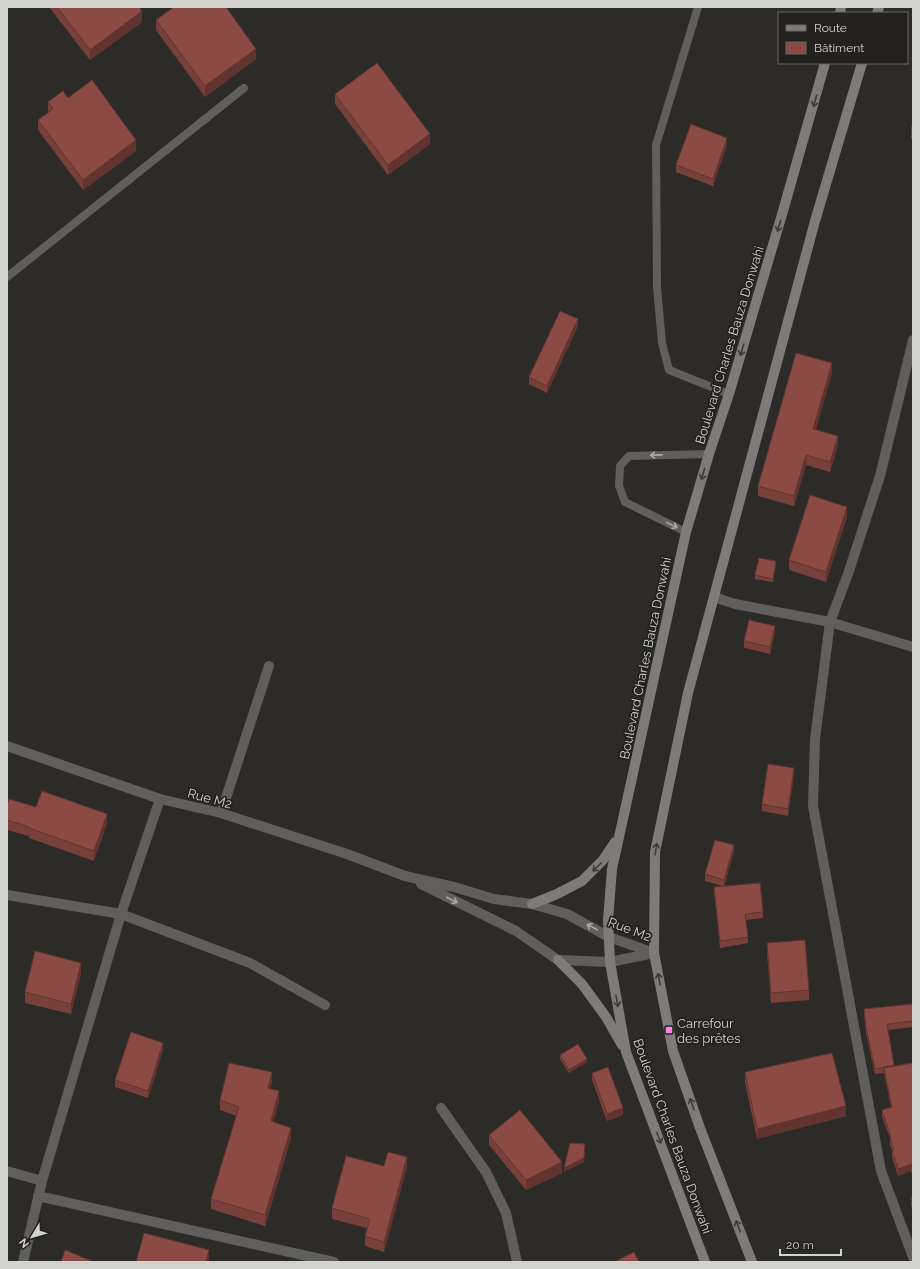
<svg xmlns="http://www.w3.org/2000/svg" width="920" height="1269" font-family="Raleway,sans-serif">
  <rect width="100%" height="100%" fill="#2c2b28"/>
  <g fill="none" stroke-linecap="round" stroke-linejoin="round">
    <path stroke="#615f5e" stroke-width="8" d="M 698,7 L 656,145 L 657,287 L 662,343 L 669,370 L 729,394
      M 7,277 L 244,88
      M 686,532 L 625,502 L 619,486 L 620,466 L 629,456 L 709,454"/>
    <path stroke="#615f5e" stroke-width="10" d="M 714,597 L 735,604 L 830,622 L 848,574 L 880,476 L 913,340
      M 913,647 L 830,622 L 815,739 L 813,806 L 881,1171 L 913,1257
      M 221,813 L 269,666
      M 7,895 L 121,914 L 250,963 L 325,1005
      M 441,1108 L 486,1172 L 506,1213 L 517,1262
      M 7,1171 L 42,1181
      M 38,1196 L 334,1262
      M 23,1262 L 42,1181 L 121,914 L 160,799"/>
    <path stroke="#615f5e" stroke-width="10" d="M 7,746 L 160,799 L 221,813 L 347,854 L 405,876 L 454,887 L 494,899 L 532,904 L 567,914 L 609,937 L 654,953
      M 421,884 L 516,931 L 558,960 L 610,962 L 654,953"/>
    <path stroke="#7e7b7a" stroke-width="10" d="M 840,13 L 841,7
      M 877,13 L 879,7
      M 532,904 L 557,894 L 582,881 L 603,860 L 615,842
      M 558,960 L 582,984 L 606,1017 L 622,1045
      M 705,1262 L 626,1052 L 610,962 L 608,920 L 612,869 L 686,532 L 709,454 L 729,394 L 783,211 L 825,63
      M 752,1262 L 700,1128 L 673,1051 L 654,953 L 655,852 L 688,693 L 815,221 L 862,63"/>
  </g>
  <path fill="#78403a" d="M 49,7 L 139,7 L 142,22 L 90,60 Z
    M 156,20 L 256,59 L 205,97 L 156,30 Z
    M 335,94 L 430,144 L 388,175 L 335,104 Z
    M 913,94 L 913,107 L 912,107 L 912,96 Z
    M 68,98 L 136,151 L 83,190 L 38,130 L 38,120 L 48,113 L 48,102 Z
    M 913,122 L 913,139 L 911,138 L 911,128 Z
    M 727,145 L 713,186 L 676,172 L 676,165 Z
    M 578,326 L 547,393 L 529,384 L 529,377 Z
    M 832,373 L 816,429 L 838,445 L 830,472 L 806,465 L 794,506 L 758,496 L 758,486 Z
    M 847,517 L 826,582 L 789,570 L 789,560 Z
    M 776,564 L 773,582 L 755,579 L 755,575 Z
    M 775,633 L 770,654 L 744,648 L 744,641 Z
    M 794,775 L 788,816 L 762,811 L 762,804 Z
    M 7,805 L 36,807 L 107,823 L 94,861 L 29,838 L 29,836 L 7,830 Z
    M 734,852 L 724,886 L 763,912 L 763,918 L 746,920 L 748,937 L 748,943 L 720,948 L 714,893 L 714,887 L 723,886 L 705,881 L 705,874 Z
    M 767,943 L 809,990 L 809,1000 L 771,1003 L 767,953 Z
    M 81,973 L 71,1014 L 25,1003 L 25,992 Z
    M 913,1004 L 913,1027 L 888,1030 L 894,1066 L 913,1063 L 913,1178 L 911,1171 L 898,1176 L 892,1157 L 892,1151 L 890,1144 L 890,1138 L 882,1117 L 882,1110 L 891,1107 L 884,1073 L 875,1074 L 866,1033 L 864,1015 L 864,1009 Z
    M 163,1050 L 148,1098 L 115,1087 L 115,1080 Z
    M 560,1055 L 587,1062 L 569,1073 L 560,1059 Z
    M 745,1072 L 846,1116 L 757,1139 L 745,1082 Z
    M 592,1073 L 623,1115 L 607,1121 L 592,1080 Z
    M 272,1082 L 270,1088 L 279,1101 L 273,1122 L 291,1138 L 265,1226 L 211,1209 L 211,1199 L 236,1116 L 220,1110 L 220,1100 Z
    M 489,1135 L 562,1173 L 526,1190 L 489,1145 Z
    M 384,1166 L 407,1167 L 384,1252 L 365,1246 L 365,1236 L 367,1228 L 332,1219 L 332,1208 Z
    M 913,1197 L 913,1212 L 911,1205 L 911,1198 Z"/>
  <path fill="#61342f" d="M 142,11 L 142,22 L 90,60 L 90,50 Z
    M 256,49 L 256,59 L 205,97 L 205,86 Z
    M 430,134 L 430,144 L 388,175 L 388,165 Z
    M 727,138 L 727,145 L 713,186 L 713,179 Z
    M 136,140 L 136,151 L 83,190 L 83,180 Z
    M 8,245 L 8,255 L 7,256 L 7,246 Z
    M 578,319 L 578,326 L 547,393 L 547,386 Z
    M 832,363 L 832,373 L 813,439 L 813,429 Z
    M 838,436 L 838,445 L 830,472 L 830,462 Z
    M 806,455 L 806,465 L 794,506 L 794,496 Z
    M 847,507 L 847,517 L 826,582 L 826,572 Z
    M 776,561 L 776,564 L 773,582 L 773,579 Z
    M 775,626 L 775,633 L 770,654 L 770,647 Z
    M 794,768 L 794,775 L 788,816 L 788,809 Z
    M 107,814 L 107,823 L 94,861 L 94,851 Z
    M 734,845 L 734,852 L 724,887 L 724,880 Z
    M 81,963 L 81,973 L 71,1014 L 71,1004 Z
    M 163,1043 L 163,1050 L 148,1098 L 148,1091 Z
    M 587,1059 L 587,1062 L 569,1073 L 569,1070 Z
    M 272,1072 L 272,1082 L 268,1098 L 268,1088 Z
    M 279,1091 L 279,1101 L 271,1132 L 271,1121 Z
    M 846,1106 L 846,1116 L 757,1139 L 757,1129 Z
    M 623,1108 L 623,1115 L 607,1121 L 607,1114 Z
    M 291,1128 L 291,1138 L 265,1226 L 265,1215 Z
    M 585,1144 L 584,1162 L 564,1172 L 564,1168 Z
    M 407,1157 L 407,1167 L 384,1252 L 384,1242 Z
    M 562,1162 L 562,1173 L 526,1190 L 526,1180 Z
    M 911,1164 L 911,1171 L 898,1176 L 898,1169 Z
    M 209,1250 L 209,1262 L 206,1262 Z"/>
  <path fill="#8b4a43" stroke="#61342f" d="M 57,7 L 139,7 L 142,11 L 90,50 Z
    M 174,7 L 226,7 L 256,49 L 205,86 L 156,20 Z
    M 377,63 L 430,134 L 388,165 L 335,94 Z
    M 92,80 L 136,140 L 83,180 L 38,120 L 53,109 L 48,102 L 63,91 L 68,98 Z
    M 913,122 L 913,129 L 911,128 Z
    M 691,124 L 727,138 L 713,179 L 676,165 Z
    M 560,311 L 578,319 L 547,386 L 529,377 Z
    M 796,353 L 832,363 L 813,429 L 838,436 L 830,462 L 806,455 L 794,496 L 758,486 Z
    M 810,495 L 847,507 L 826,572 L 789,560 Z
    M 759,558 L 776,561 L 773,579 L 755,575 Z
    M 749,620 L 775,626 L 770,647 L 744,641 Z
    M 768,764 L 794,768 L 788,809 L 762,804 Z
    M 42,791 L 107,814 L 94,851 L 29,828 L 29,827 L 7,820 L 7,805 L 9,799 L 36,807 Z
    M 715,840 L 734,845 L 724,880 L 705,874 Z
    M 760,883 L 763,912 L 745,914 L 748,937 L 720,941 L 714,887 Z
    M 805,940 L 809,990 L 771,993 L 767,943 Z
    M 35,951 L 81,963 L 71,1004 L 25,992 Z
    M 913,1004 L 913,1021 L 887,1024 L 894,1065 L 875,1069 L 866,1027 L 864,1009 Z
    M 131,1032 L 163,1043 L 148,1091 L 115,1080 Z
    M 578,1044 L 587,1059 L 569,1070 L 560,1055 Z
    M 832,1053 L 846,1106 L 757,1129 L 745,1072 Z
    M 229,1063 L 272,1072 L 268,1088 L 279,1091 L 271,1121 L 291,1128 L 265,1215 L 211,1199 L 239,1107 L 220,1100 Z
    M 913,1063 L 913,1171 L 911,1164 L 898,1169 L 892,1150 L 894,1150 L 890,1137 L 891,1137 L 882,1110 L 892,1107 L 884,1068 Z
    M 608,1067 L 623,1108 L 607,1114 L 592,1073 Z
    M 520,1110 L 562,1162 L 526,1180 L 489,1135 Z
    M 570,1143 L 585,1144 L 584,1158 L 564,1168 Z
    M 388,1152 L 407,1157 L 384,1242 L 365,1236 L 370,1219 L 332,1208 L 346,1156 L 384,1166 Z
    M 913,1197 L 913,1205 L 911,1198 Z
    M 144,1233 L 209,1250 L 206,1262 L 136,1262 Z
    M 65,1250 L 94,1262 L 61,1262 Z
    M 634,1252 L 639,1262 L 614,1262 Z"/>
  <defs><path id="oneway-shaft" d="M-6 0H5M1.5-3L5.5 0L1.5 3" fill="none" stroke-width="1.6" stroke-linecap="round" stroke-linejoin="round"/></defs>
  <g stroke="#3e3c3a">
    <use href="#oneway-shaft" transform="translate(815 101) rotate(106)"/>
    <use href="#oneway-shaft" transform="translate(779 226) rotate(107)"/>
    <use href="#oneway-shaft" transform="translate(742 350) rotate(107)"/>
    <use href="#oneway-shaft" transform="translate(703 474) rotate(106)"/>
    <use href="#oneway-shaft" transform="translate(656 849) rotate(-81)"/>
    <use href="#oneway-shaft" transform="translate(597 867) rotate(135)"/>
    <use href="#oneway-shaft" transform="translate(659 979) rotate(-101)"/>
    <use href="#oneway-shaft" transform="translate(617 1001) rotate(80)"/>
    <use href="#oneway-shaft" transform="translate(692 1104) rotate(-109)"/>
    <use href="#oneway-shaft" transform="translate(659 1138) rotate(69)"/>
    <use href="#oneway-shaft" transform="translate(738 1226) rotate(-111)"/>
  </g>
  <g stroke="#aaaaa7">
    <use href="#oneway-shaft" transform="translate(656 455) rotate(179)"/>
    <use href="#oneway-shaft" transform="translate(672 525) rotate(26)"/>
    <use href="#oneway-shaft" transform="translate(452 900) rotate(27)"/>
    <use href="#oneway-shaft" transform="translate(592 927) rotate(-152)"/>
  </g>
  <rect fill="#fe85e0" stroke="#23211e" stroke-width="1.5" x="665" y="1026" width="8" height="8" rx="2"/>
  <g text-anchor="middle" stroke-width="3.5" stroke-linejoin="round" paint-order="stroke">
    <g font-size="13" fill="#d2d2cf" stroke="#23211e">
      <text transform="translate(729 345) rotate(-73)" y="5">Boulevard Charles Bauza Donwahi</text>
      <text transform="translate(645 658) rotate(-78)" y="5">Boulevard Charles Bauza Donwahi</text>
      <text transform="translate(210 798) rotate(15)" y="5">Rue M2</text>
      <text transform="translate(630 929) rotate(21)" y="5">Rue M2</text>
      <text transform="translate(673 1136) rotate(70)" y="5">Boulevard Charles Bauza Donwahi</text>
    </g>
    <g font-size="13" fill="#d2d2cf" stroke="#23211e" text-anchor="start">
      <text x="677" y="1028">Carrefour<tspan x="677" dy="15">des prêtes</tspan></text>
    </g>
  </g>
  <rect width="920" height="1269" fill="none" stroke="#d2d2cf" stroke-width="16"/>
  <rect x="778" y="12" width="130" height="52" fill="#23211e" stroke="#696865"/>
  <rect x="786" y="25" width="20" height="6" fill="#7e7b7a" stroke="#696865"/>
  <text x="814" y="32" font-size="12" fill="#d2d2cf">Route</text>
  <rect x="786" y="42" width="20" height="12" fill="#8b4a43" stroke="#696865"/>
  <text x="814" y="52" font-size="12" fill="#d2d2cf">Bâtiment</text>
  <g transform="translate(32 1237) rotate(232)" stroke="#23211e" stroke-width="3" paint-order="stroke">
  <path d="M0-3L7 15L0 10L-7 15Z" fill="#d2d2cf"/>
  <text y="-6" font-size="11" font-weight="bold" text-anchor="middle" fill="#d2d2cf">N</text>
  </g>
  <path d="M780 1249v6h61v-6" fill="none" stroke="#d2d2cf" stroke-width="2"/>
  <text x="786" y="1249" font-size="12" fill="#d2d2cf" stroke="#23211e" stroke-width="3" paint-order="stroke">20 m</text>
</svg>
